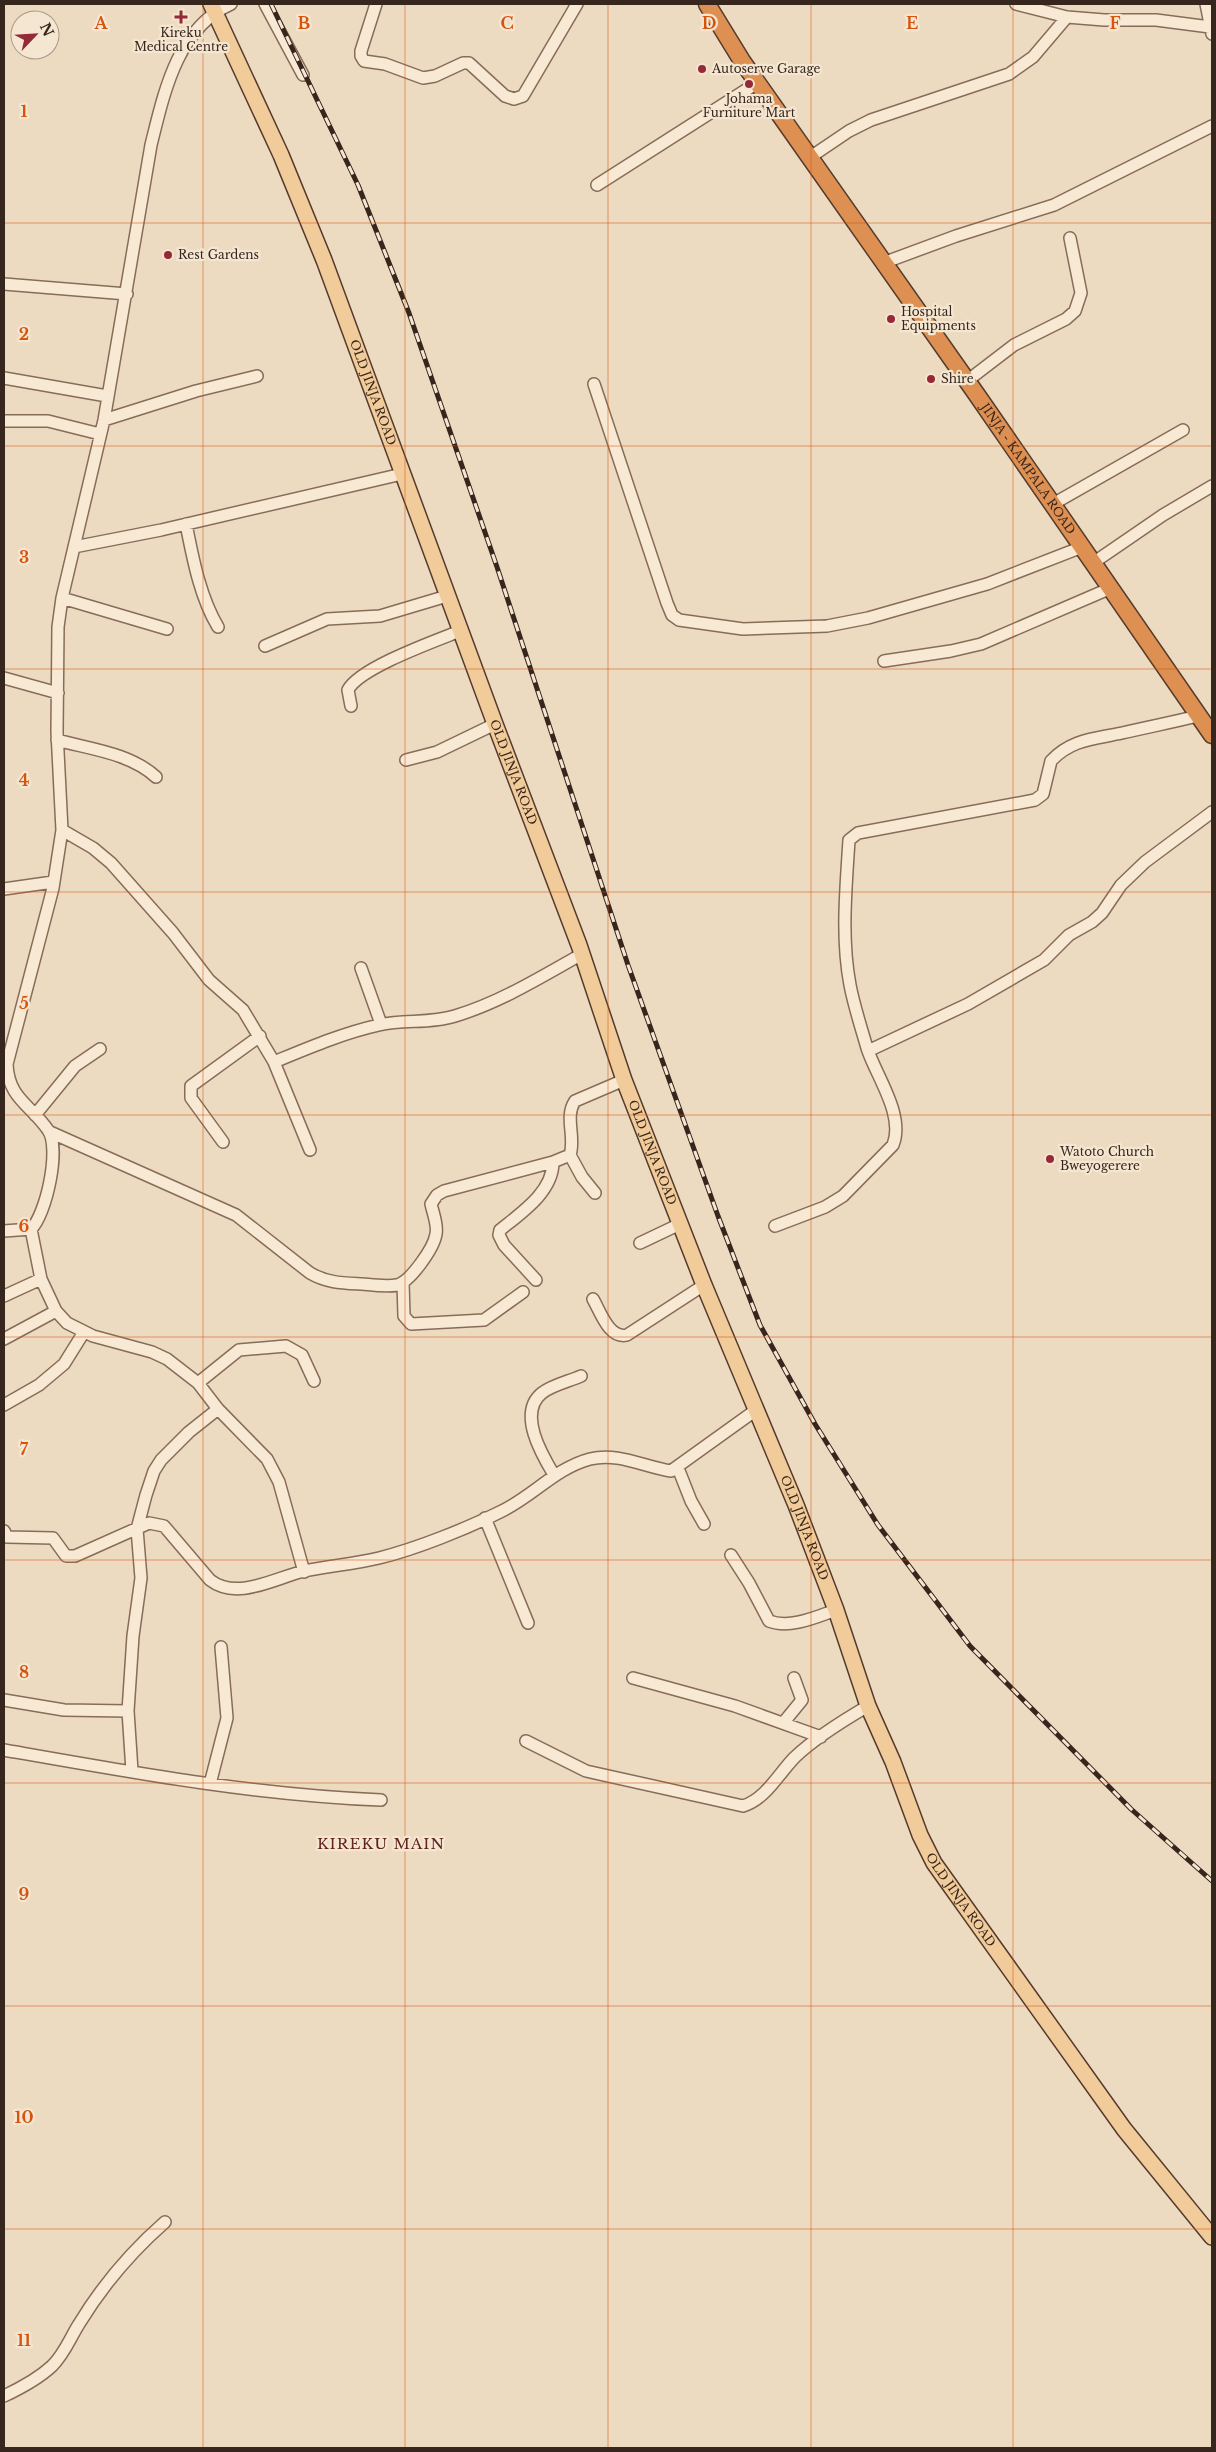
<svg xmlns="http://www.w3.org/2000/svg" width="1216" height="2452" font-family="'Libre Baskerville',serif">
  <rect width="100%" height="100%" fill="#eddbc1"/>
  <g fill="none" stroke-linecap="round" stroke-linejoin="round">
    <g stroke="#876c59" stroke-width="14">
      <path id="minor" d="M 265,4 L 303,75
        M 376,4 L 361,51 L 361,56 L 364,61 L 385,64 L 423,78 L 435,76 L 463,63 L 469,63 L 505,96 L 514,99 L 523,96 L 577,4
        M 1016,4 L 1067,17 L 1104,20 L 1156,20 L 1210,27
        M 1206,4 L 1212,34
        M 809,158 L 849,131 L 871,120 L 1009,74 L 1033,57 L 1067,17
        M 597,185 L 757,83
        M 883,263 L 956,236 L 1054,205 L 1212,126
        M 4,284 L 127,294
        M 4,378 L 107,396
        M 967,381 L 1014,345 L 1066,319 L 1075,311 L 1081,293 L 1070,238
        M 594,384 L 667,603 L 672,615 L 679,620 L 743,629 L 827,626 L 868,618 L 987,584 L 1082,547
        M 104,420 L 196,391 L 257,376
        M 4,421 L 48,421 L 100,434
        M 1053,504 L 1183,430
        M 186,524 C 193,559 200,597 218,627
        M 74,547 L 161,530 L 402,474
        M 1093,563 L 1163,515 L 1212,486
        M 62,598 L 167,629
        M 265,646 L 327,619 L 380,616 L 447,596
        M 884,661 L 951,651 L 981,644 L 1111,588
        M 4,678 L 58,693
        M 351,706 L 348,690 C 359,668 435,641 460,631
        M 57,740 C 90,749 130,753 156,777
        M 406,760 L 437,752 L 495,724
        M 62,830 L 93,848 L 111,863 L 173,933 L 209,980 L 243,1010 L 274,1062 L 310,1150
        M 4,889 L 53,882
        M 361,968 L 381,1024
        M 868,1051 L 968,1004 L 1044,960 L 1069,935 L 1092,922 L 1102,913 L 1121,885 L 1145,862 L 1212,812
        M 274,1062 C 308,1048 343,1033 379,1025 C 404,1019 430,1024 455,1016 C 501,1002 541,977 582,954
        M 35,1115 L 75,1066 L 100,1049
        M 50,1132 L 236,1215 L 310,1273 C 327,1283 343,1283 362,1284 C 373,1285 386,1287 397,1285 C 410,1282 434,1248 436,1234 C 438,1225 433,1213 431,1204 L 437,1195 L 444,1191 L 553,1162 L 570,1155 C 576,1137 564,1117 575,1101 L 624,1080
        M 223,1142 L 191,1098 L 191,1086 L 260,1036
        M 570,1155 L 582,1177 L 595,1193
        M 775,1226 L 825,1207 L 843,1196 L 893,1145 C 905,1115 876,1076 867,1048 C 861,1027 854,1006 850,985 C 841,938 846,888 849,840 L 858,833 L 1035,800 L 1043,794 L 1051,761 C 1071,739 1095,739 1122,733 C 1148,727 1173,722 1198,716
        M 31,1229 L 41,1279 L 56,1311 L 67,1323 L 93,1336 L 152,1352 L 167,1359 L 198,1383 L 218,1409 L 267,1459 L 279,1482 L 304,1572
        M 4,1231 L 31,1229 C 46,1215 61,1148 48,1130 C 31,1105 8,1098 7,1064 L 53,888 L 62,830 L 57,732 L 58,627 L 62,598 L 104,420 L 151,145 C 164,93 177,28 231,4
        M 640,1243 L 680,1224
        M 536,1280 L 504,1245 L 499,1235 L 500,1230 C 521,1213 553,1192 553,1162
        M 403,1282 L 404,1316 L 411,1324 L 484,1320 L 523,1292
        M 4,1296 L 41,1279
        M 593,1299 C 601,1313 609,1339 627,1335 L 704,1285
        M 4,1339 L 56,1311
        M 198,1383 L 239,1350 L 286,1346 L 302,1355 L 314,1381
        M 4,1405 L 39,1385 L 64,1364 L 84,1332
        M 678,1468 L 691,1501 L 704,1524
        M 554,1475 C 542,1455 517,1413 542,1393 C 552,1385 570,1381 581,1376
        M 485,1518 L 528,1623
        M 4,1531 L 7,1537 L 53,1538 L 66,1556 L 75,1556 L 149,1523 L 164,1526 L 210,1580 C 237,1601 275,1578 304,1571 C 329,1566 354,1564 379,1558 C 416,1549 468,1528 502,1511 C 533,1496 556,1468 590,1459 C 618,1452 644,1467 671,1471 L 756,1410
        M 731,1555 L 749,1583 L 769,1621 C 790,1629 816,1617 836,1610
        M 633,1678 L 735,1706 L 821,1737
        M 4,1700 L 64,1710 L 128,1711
        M 784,1722 L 802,1700 L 794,1678
        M 526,1741 L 586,1771 L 743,1806 C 766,1799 779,1773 795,1757 C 816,1737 844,1720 868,1706
        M 4,1750 C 129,1772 254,1795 381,1800
        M 132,1771 L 128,1711 L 133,1636 L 141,1578 L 137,1529 L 146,1495 L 154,1471 L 161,1460 L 189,1432 L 218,1409
        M 210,1784 L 227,1718 L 221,1647
        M 4,2396 C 21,2388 38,2379 52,2366 C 65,2353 70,2338 79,2324 C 102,2286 132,2251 165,2222"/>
    </g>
    <g stroke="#543b2d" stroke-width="18">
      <g id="major">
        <path id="s1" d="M 211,4 L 281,155 L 324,260 L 495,724 L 579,945 L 624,1080 L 704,1285 L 796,1505 L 836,1610 L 868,1706 L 893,1762 L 920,1835 L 934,1863 L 1124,2129 L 1212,2237"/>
      </g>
    </g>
    <g stroke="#543b2d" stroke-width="19">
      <g id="highway">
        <path id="s2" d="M 707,4 L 742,61 L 977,395 L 1212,735"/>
      </g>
    </g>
    <use href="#minor" stroke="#f8e9d4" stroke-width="11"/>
    <use href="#major" stroke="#f1cb99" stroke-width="15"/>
    <use href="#highway" stroke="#dd9052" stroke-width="16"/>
    <g stroke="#37261d" stroke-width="5">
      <path id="rail" d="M 271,4 L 358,185 L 409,313 L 497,567 L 628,965 L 718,1216 L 760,1325 L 815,1424 L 878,1525 L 970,1646 L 1131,1809 L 1212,1881"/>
    </g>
    <use href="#rail" stroke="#f5e6d1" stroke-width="3" stroke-dasharray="9" stroke-linecap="butt"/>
  </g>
  <path fill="none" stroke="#d6540e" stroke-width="1" stroke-opacity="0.55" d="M 203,4 L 203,2448M 405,4 L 405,2448M 608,4 L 608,2448M 811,4 L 811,2448M 1013,4 L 1013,2448M 4,223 L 1212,223M 4,446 L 1212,446M 4,669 L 1212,669M 4,892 L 1212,892M 4,1115 L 1212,1115M 4,1337 L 1212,1337M 4,1560 L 1212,1560M 4,1783 L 1212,1783M 4,2006 L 1212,2006M 4,2229 L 1212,2229"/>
  <g fill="#952937" stroke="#f5e6d1" stroke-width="2">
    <path d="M178.5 9.5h5v5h5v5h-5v5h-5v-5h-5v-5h5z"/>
    <circle cx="702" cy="69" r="5"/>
    <circle cx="749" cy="84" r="5"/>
    <circle cx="168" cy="255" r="5"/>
    <circle cx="891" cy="319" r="5"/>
    <circle cx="931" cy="379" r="5"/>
    <circle cx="1050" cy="1159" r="5"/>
  </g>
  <g text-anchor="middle" stroke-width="4.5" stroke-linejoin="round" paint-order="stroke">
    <g font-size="12" fill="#37261d" stroke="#f5e6d1" text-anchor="start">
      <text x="181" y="37" text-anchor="middle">Kireku<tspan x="181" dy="14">Medical Centre</tspan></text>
      <text x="712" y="73">Autoserve Garage</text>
      <text x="749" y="103" text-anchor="middle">Johama<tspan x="749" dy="14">Furniture Mart</tspan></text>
      <text x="178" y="259">Rest Gardens</text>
      <text x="901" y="316">Hospital<tspan x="901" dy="14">Equipments</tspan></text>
      <text x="941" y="383">Shire</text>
      <text x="1060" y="1156">Watoto Church<tspan x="1060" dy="14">Bweyogerere</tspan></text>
    </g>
    <g font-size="12" fill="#37261d" stroke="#f5e6d1">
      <text dy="4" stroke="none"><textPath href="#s1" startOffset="421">OLD JINJA ROAD</textPath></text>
      <text dy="4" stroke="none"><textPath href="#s2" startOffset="565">JINJA - KAMPALA ROAD</textPath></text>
      <text dy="4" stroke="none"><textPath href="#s1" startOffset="826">OLD JINJA ROAD</textPath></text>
      <text dy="4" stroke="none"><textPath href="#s1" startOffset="1231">OLD JINJA ROAD</textPath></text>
      <text dy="4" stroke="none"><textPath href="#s1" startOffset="1636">OLD JINJA ROAD</textPath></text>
      <text dy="4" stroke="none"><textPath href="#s1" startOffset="2041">OLD JINJA ROAD</textPath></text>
    </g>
    <g font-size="15" letter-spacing="1" fill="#63231d" stroke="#f5e6d1">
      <text x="381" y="1849">KIREKU MAIN</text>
    </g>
  </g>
  <g font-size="16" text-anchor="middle" font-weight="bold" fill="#d6540e" stroke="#f5e6d1" stroke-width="4.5" stroke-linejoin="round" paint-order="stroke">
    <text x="101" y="29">A</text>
    <text x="304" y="29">B</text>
    <text x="507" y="29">C</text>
    <text x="709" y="29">D</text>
    <text x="912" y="29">E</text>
    <text x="1115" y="29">F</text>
    <text x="24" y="117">1</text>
    <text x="24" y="340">2</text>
    <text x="24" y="563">3</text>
    <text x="24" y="786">4</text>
    <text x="24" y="1009">5</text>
    <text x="24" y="1232">6</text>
    <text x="24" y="1455">7</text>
    <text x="24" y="1678">8</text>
    <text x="24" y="1900">9</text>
    <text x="24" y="2123">10</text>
    <text x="24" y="2346">11</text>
  </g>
  <rect width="1216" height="2452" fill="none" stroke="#37261d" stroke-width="10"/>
  <g transform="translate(35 35) rotate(65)"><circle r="24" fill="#f5e6d1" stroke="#a99989"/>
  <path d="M0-4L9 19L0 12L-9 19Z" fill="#952937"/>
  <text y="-8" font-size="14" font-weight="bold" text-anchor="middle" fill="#37261d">N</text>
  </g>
</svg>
